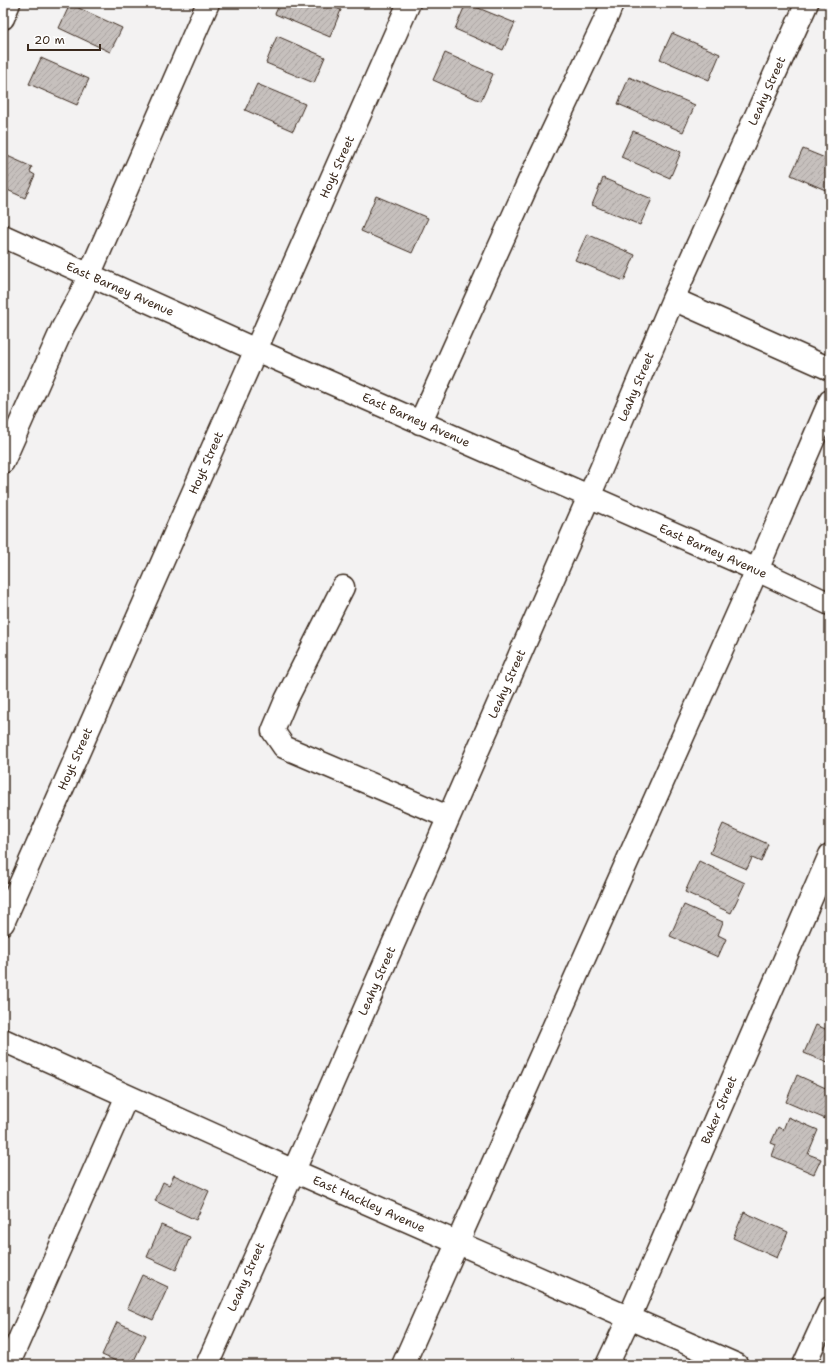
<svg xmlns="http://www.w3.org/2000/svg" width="833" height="1368" font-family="'Shantell Sans',sans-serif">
  <defs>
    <pattern id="building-hatch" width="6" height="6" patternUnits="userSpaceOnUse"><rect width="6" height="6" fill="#c6c0bd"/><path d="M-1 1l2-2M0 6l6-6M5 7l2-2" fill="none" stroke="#aba5a2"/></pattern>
  </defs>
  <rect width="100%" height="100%" fill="#f3f2f2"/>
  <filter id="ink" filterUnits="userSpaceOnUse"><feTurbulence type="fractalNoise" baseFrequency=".025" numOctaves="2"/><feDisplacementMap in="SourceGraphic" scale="8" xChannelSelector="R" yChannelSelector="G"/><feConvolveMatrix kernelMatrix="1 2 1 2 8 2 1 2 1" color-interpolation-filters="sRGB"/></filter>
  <g filter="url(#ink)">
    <path fill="url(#building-hatch)" stroke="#3b2a1e" d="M 280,3 L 325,3 L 341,10 L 330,37 L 275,14 Z
      M 466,3 L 515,23 L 503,50 L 455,29 Z
      M 70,4 L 122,28 L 110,52 L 59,28 Z
      M 672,33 L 720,54 L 709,80 L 660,59 Z
      M 277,36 L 325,57 L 314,83 L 266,63 Z
      M 445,53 L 493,74 L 481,101 L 433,80 Z
      M 41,58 L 89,79 L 77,105 L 29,84 Z
      M 629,77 L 695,105 L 683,132 L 618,104 Z
      M 257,84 L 305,104 L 293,131 L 245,110 Z
      M 633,131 L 681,152 L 670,178 L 621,157 Z
      M 803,149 L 830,160 L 830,192 L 791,175 Z
      M 3,154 L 32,167 L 30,172 L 35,175 L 25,198 L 3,188 Z
      M 603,178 L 652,199 L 640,225 L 592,205 Z
      M 376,196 L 428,218 L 412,253 L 361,231 Z
      M 587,234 L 635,255 L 624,281 L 575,260 Z
      M 723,824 L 768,844 L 761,862 L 752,858 L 747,869 L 710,853 Z
      M 699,861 L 745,883 L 731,913 L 685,892 Z
      M 684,905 L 723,922 L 718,935 L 726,939 L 718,957 L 670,936 Z
      M 816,1025 L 830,1031 L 830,1064 L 804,1053 Z
      M 797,1075 L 830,1090 L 830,1121 L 786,1102 Z
      M 788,1117 L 818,1130 L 808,1154 L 821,1159 L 814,1174 L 772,1156 L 776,1145 L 771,1143 L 778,1127 L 783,1130 Z
      M 174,1175 L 209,1191 L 196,1220 L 155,1201 L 163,1182 L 169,1185 Z
      M 744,1212 L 788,1232 L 777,1258 L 733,1238 Z
      M 161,1225 L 190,1237 L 176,1270 L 147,1257 Z
      M 142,1275 L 168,1287 L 153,1320 L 127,1308 Z
      M 117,1322 L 146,1335 L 132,1365 L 125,1365 L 102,1355 Z"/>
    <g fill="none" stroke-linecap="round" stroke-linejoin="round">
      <g stroke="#3b2a1e" stroke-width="25">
        <path id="minor" d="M 3,18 L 9,3
          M 3,236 L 256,350 L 757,570 L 830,604
          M 673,299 L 830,369
          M 420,423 L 529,181 L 608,14 L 612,3
          M 3,462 L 63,327 L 80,296 L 208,3
          M 343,587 L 286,700 L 273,731 L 284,747 L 448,817
          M 3,923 L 409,3
          M 3,1040 L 294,1171 L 737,1365
          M 8,1365 L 127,1096
          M 207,1365 L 307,1141 L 601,469 L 673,299 L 807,3
          M 403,1365 L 757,570 L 830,401
          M 607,1365 L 629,1318 L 830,855
          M 804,1365 L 830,1308"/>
      </g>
      <use href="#minor" stroke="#fff" stroke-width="22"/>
    </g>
  </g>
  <g text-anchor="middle" stroke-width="3" stroke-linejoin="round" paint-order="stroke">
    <g font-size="12" fill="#3b2a1e" stroke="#fff">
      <text transform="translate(767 91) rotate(-66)" y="4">Leahy Street</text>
      <text transform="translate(337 167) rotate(-66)" y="4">Hoyt Street</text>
      <text transform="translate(120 289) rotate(24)" y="4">East Barney Avenue</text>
      <text transform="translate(636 387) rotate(-67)" y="4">Leahy Street</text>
      <text transform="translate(416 420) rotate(24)" y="4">East Barney Avenue</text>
      <text transform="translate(206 463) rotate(-66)" y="4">Hoyt Street</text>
      <text transform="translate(713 551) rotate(24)" y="4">East Barney Avenue</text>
      <text transform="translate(507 684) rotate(-66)" y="4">Leahy Street</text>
      <text transform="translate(75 759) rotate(-66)" y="4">Hoyt Street</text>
      <text transform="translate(377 981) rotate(-66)" y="4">Leahy Street</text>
      <text transform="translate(719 1110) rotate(-67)" y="4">Baker Street</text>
      <text transform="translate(369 1204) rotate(24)" y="4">East Hackley Avenue</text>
      <text transform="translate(246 1277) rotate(-66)" y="4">Leahy Street</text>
    </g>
  </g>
  <rect width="833" height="1368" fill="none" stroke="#fff" stroke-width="16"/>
  <rect x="8" y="8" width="817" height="1352" fill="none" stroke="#3b2a1e" stroke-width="1.5" filter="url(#ink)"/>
  <path d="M28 44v6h72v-6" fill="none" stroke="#3b2a1e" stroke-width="2"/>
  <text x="34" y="44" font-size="12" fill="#3b2a1e" stroke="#ffffff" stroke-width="3" paint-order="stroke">20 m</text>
</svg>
